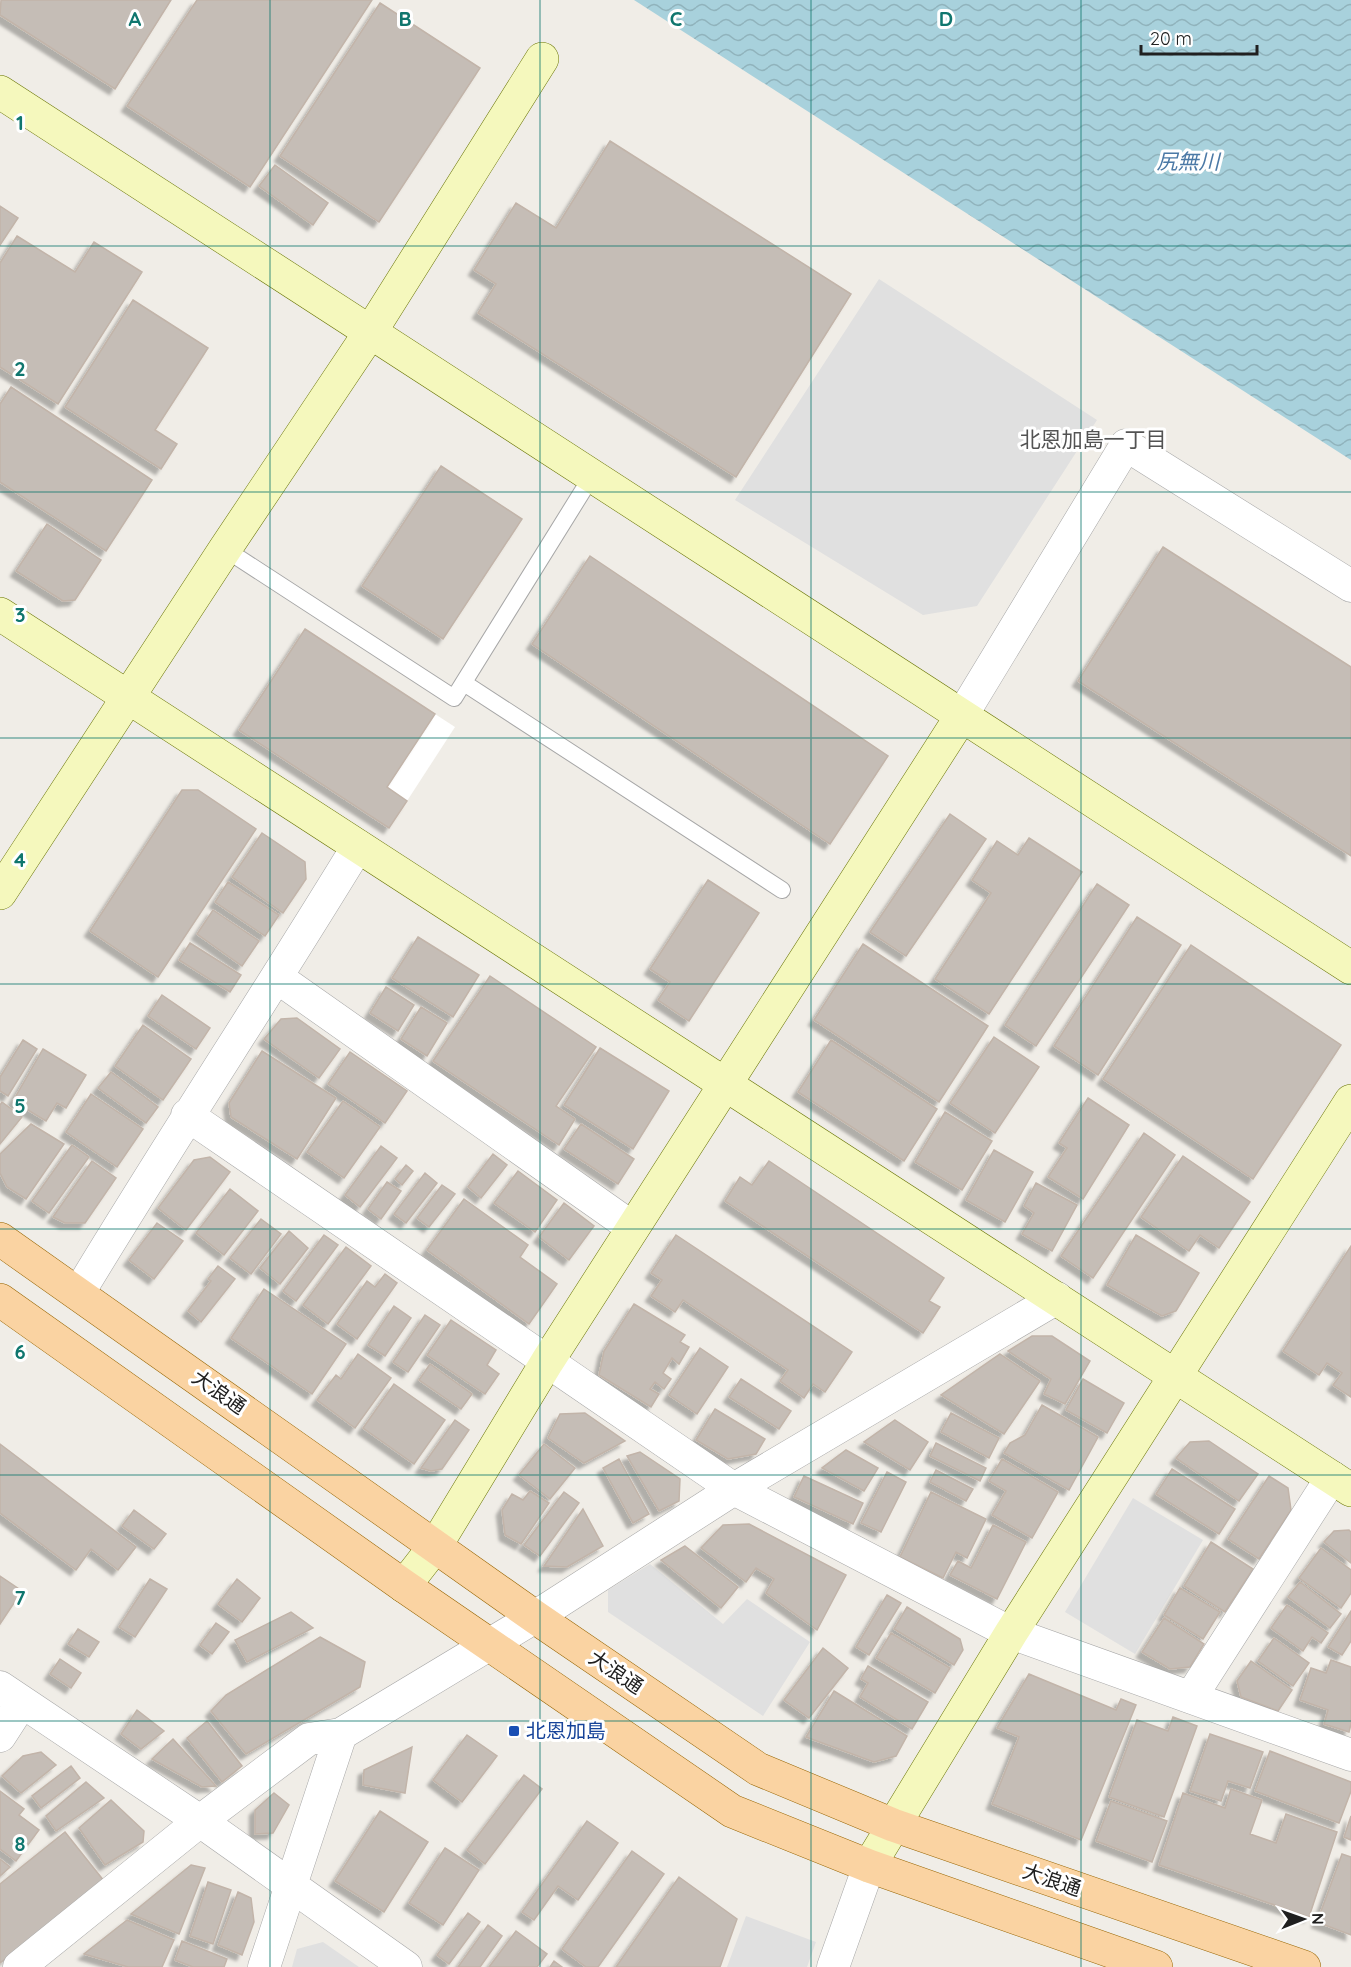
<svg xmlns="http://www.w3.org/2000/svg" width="1351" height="1967" font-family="Quicksand,'Noto Sans JP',sans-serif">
  <defs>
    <pattern id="water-waves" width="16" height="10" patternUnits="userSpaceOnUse" patternTransform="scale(1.5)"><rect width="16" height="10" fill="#a8d1dc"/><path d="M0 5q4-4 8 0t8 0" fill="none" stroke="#90b3bc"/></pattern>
    <filter id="shadow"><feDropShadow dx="-5.5" dy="5.5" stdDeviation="1.5" flood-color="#0004"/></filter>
  </defs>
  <rect width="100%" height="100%" fill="#f0ede7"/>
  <path fill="#e0e0e0" d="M 879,279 L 1097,420 L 977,606 L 923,615 L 735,500 Z
    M 1133,1498 L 1203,1540 L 1135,1654 L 1065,1612 Z
    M 650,1564 L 723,1624 L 747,1599 L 810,1642 L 763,1716 L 608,1612 L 608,1590 Z
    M 746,1916 L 816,1942 L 807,1967 L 727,1967 Z
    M 323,1942 L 359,1967 L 292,1967 L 297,1949 Z"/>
  <path fill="url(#water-waves)" d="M 634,0 L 1351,0 L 1351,460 Z"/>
  <path fill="#fff" d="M 435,714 L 455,727 L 407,801 L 387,787 Z"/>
  <path fill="#c5bdb6" stroke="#c2b4a9" stroke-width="1.5" filter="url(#shadow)" d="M 1,0 L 171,0 L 115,89 L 0,15 Z
    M 197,0 L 372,0 L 250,187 L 127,106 Z
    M 380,3 L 480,68 L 379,222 L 280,156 Z
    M 610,141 L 851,294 L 736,477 L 478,313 L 496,284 L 474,270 L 516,203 L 556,228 Z
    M 275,165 L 328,203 L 313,225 L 259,186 Z
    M 0,206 L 18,218 L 0,245 Z
    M 17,236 L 75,272 L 94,242 L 142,272 L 58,404 L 0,367 L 0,263 Z
    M 133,300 L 208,348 L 155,430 L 177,444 L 161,469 L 65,407 Z
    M 11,387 L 152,480 L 106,551 L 0,482 L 0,404 Z
    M 441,466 L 522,519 L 443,639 L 362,586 Z
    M 47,524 L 101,560 L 75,600 L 63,601 L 16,571 Z
    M 1163,547 L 1351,667 L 1351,856 L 1078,681 Z
    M 590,556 L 888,756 L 830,844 L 532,644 Z
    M 305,629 L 435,714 L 387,787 L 407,801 L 389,828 L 239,730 Z
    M 182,790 L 198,790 L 256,829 L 158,977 L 90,931 Z
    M 950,814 L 986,839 L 906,956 L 870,932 Z
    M 262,833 L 305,862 L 306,879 L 283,913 L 232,877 Z
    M 1029,838 L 1082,872 L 989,1014 L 935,979 L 991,893 L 972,880 L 997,841 L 1018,855 Z
    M 708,880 L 759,913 L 689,1021 L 658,1000 L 670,982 L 650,969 Z
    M 228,882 L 279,915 L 265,936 L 215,902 Z
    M 1097,884 L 1129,905 L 1036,1046 L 1005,1025 Z
    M 213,910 L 259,941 L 242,966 L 197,934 Z
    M 1137,917 L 1181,945 L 1098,1075 L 1054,1046 Z
    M 418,937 L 479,975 L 453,1017 L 392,978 Z
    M 190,943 L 241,975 L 230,992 L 179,960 Z
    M 863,944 L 988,1026 L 939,1102 L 814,1020 Z
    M 1191,945 L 1341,1045 L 1253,1179 L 1103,1079 Z
    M 490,976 L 596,1047 L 556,1106 L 575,1119 L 559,1145 L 433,1061 Z
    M 386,987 L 414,1005 L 398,1031 L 370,1013 Z
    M 162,995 L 210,1028 L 196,1049 L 148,1016 Z
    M 421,1007 L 447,1023 L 427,1056 L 401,1039 Z
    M 297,1018 L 340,1049 L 319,1078 L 264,1039 L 281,1019 Z
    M 143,1025 L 191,1059 L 163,1100 L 115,1066 Z
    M 994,1037 L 1039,1067 L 995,1133 L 950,1103 Z
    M 23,1040 L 37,1049 L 8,1096 L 0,1091 L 0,1077 Z
    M 831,1040 L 937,1109 L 904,1161 L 798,1092 Z
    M 600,1048 L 669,1091 L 633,1149 L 564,1105 Z
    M 43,1049 L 86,1075 L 66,1108 L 57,1103 L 46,1121 L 13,1101 Z
    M 262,1051 L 336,1098 L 297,1159 L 231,1117 L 229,1103 Z
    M 350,1052 L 407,1091 L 385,1123 L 328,1084 Z
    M 111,1072 L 158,1107 L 146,1123 L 98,1088 Z
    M 91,1094 L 143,1129 L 117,1167 L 66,1132 Z
    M 1088,1098 L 1129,1125 L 1083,1199 L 1048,1177 L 1067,1148 L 1059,1143 Z
    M 343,1101 L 380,1127 L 344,1178 L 307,1152 Z
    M 2,1102 L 22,1117 L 0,1144 L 0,1105 Z
    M 945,1112 L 992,1141 L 962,1190 L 915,1162 Z
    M 31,1124 L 64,1144 L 26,1199 L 7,1187 L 0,1173 L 0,1154 Z
    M 581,1124 L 634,1159 L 618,1184 L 564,1149 Z
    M 1144,1133 L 1175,1155 L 1093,1278 L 1061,1256 Z
    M 72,1145 L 89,1157 L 49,1213 L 32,1201 Z
    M 381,1146 L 397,1158 L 360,1207 L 345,1195 Z
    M 994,1150 L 1033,1172 L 1005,1222 L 966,1200 Z
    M 493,1154 L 507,1165 L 481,1198 L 468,1187 Z
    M 1183,1156 L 1250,1202 L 1219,1248 L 1200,1235 L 1189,1251 L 1141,1217 Z
    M 210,1157 L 230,1172 L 186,1230 L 158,1208 L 194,1160 Z
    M 92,1161 L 116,1178 L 85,1223 L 65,1223 L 53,1217 Z
    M 769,1161 L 944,1278 L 929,1301 L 940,1307 L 923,1333 L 725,1201 L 740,1177 L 752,1185 Z
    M 406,1165 L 413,1171 L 402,1185 L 395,1179 Z
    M 518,1171 L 557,1200 L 535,1232 L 494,1203 Z
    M 425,1173 L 437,1183 L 406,1223 L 394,1214 Z
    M 387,1182 L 401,1191 L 381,1219 L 368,1209 Z
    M 1036,1183 L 1077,1205 L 1052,1251 L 1022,1234 L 1034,1213 L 1024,1206 Z
    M 442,1185 L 455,1194 L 429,1227 L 417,1218 Z
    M 230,1189 L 258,1211 L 224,1255 L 196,1233 Z
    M 464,1199 L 528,1245 L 520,1257 L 557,1284 L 529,1324 L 427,1250 Z
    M 564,1203 L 594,1226 L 569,1260 L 539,1237 Z
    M 261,1219 L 281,1234 L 251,1274 L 230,1258 Z
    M 157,1223 L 183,1241 L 154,1279 L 129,1260 Z
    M 289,1231 L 308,1248 L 280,1284 L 260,1268 Z
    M 324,1235 L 338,1245 L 296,1301 L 283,1291 Z
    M 676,1235 L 852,1352 L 825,1392 L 813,1384 L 804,1398 L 780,1381 L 788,1370 L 683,1300 L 675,1312 L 651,1296 L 662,1280 L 651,1273 Z
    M 1136,1235 L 1199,1273 L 1176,1311 L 1162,1316 L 1107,1285 Z
    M 1351,1246 L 1351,1397 L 1333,1385 L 1342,1373 L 1327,1363 L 1319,1375 L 1283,1351 Z
    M 346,1247 L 371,1266 L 328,1324 L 303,1305 Z
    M 218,1266 L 235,1279 L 201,1322 L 188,1311 L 211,1281 L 208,1279 Z
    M 385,1274 L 397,1283 L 357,1339 L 337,1324 L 367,1281 L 375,1287 Z
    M 264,1289 L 346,1344 L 312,1394 L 231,1338 Z
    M 634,1304 L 685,1335 L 680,1342 L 689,1347 L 679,1364 L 672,1358 L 663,1373 L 671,1379 L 664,1389 L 655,1382 L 650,1389 L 659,1394 L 651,1407 L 599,1375 L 604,1351 Z
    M 394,1306 L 411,1318 L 385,1356 L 368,1345 Z
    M 425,1315 L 440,1325 L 408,1372 L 393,1362 Z
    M 451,1320 L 496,1350 L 487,1365 L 499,1374 L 485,1394 L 427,1355 Z
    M 1032,1336 L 1052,1336 L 1090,1361 L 1065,1404 L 1044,1394 L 1051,1379 L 1008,1351 Z
    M 700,1348 L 728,1367 L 697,1414 L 669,1395 Z
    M 358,1354 L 391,1378 L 355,1428 L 317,1400 L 336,1375 L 341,1379 Z
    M 1000,1354 L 1040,1381 L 1004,1434 L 941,1395 Z
    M 430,1364 L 472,1394 L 461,1409 L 419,1380 Z
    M 741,1379 L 791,1411 L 779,1429 L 729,1397 Z
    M 1083,1379 L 1124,1403 L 1107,1433 L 1066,1410 Z
    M 394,1384 L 445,1420 L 414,1464 L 363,1428 Z
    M 1042,1405 L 1098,1437 L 1069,1490 L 1004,1453 L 1010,1443 L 1025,1435 Z
    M 715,1409 L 765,1439 L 756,1454 L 728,1459 L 696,1440 Z
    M 585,1413 L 625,1441 L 584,1463 L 548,1438 L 560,1414 Z
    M 951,1413 L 999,1438 L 989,1458 L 941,1432 Z
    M 455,1420 L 469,1430 L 442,1469 L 431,1471 L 421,1468 Z
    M 895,1420 L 928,1442 L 910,1470 L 864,1442 Z
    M 1209,1441 L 1258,1474 L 1239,1501 L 1176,1458 L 1190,1442 Z
    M 936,1443 L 986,1468 L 980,1481 L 930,1456 Z
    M 0,1444 L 136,1547 L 118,1570 L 91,1549 L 76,1570 L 0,1513 Z
    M 544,1444 L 575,1468 L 550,1499 L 519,1475 Z
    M 846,1450 L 878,1468 L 864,1491 L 822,1468 Z
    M 640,1452 L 680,1479 L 679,1501 L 659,1511 L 627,1456 Z
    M 619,1459 L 649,1514 L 633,1523 L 603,1468 Z
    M 1002,1459 L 1058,1492 L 1032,1538 L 992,1515 L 1006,1491 L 989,1481 Z
    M 1172,1469 L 1235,1509 L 1219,1534 L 1156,1494 Z
    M 936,1470 L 973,1489 L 966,1501 L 930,1482 Z
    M 887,1472 L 906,1482 L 881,1532 L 861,1523 Z
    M 804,1476 L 863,1503 L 853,1524 L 794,1497 Z
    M 1269,1476 L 1288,1488 L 1291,1510 L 1259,1559 L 1228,1539 Z
    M 530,1491 L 549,1503 L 521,1544 L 505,1535 L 502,1510 L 512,1494 L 523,1500 Z
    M 564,1492 L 579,1503 L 540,1556 L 524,1545 Z
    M 931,1492 L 986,1519 L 967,1558 L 956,1552 L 943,1578 L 900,1557 Z
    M 583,1509 L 603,1546 L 567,1567 L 544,1566 Z
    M 134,1510 L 166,1534 L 154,1549 L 122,1526 Z
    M 749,1524 L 846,1575 L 817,1630 L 766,1593 L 774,1579 L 756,1568 L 746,1582 L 701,1548 L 723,1525 Z
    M 993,1525 L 1026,1542 L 997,1599 L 950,1575 L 958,1561 L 971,1568 Z
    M 1349,1530 L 1351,1532 L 1351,1563 L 1324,1542 L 1334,1531 Z
    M 1211,1542 L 1253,1569 L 1225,1612 L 1184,1586 Z
    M 685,1546 L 738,1587 L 721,1608 L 661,1560 Z
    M 1321,1548 L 1351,1570 L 1351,1593 L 1341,1608 L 1299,1578 Z
    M 0,1576 L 22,1591 L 0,1624 Z
    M 150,1579 L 167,1589 L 135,1637 L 119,1627 Z
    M 237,1579 L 260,1598 L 242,1622 L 218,1604 Z
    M 1300,1582 L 1341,1614 L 1330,1628 L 1288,1597 Z
    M 1180,1588 L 1220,1612 L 1203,1639 L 1164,1615 Z
    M 887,1595 L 901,1603 L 869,1655 L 856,1647 Z
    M 1287,1605 L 1328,1633 L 1321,1643 L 1312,1637 L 1303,1651 L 1271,1628 Z
    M 907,1607 L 960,1639 L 963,1650 L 954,1665 L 894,1629 Z
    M 1351,1611 L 1351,1641 L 1342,1655 L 1328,1647 Z
    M 291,1612 L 313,1628 L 247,1662 L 235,1640 Z
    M 1164,1618 L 1204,1644 L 1190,1667 L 1170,1669 L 1142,1652 Z
    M 216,1623 L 229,1632 L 212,1654 L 200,1645 Z
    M 78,1629 L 99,1642 L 89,1657 L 68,1644 Z
    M 891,1633 L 950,1668 L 935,1693 L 876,1658 Z
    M 320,1637 L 365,1662 L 360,1687 L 246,1754 L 211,1711 L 226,1695 Z
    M 1274,1638 L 1309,1663 L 1293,1686 L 1258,1661 Z
    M 823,1648 L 848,1668 L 809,1718 L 784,1700 Z
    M 60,1659 L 81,1673 L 71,1688 L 50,1674 Z
    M 1331,1660 L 1351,1667 L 1351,1724 L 1349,1732 L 1324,1724 L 1328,1710 L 1300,1700 L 1311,1668 L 1326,1673 Z
    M 1251,1661 L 1292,1690 L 1278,1711 L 1241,1697 L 1237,1681 Z
    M 868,1666 L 928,1702 L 912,1729 L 860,1697 L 868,1683 L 861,1679 Z
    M 1029,1674 L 1116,1710 L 1121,1699 L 1136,1705 L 1081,1840 L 992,1804 L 1019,1737 L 997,1728 Z
    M 834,1691 L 907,1736 L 896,1756 L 874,1762 L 806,1737 Z
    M 137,1710 L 164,1731 L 141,1749 L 121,1734 Z
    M 1173,1717 L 1197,1726 L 1164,1817 L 1109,1797 L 1137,1720 L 1168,1731 Z
    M 207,1721 L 242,1766 L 222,1782 L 187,1738 Z
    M 1210,1734 L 1263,1752 L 1250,1788 L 1228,1781 L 1221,1801 L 1190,1791 Z
    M 467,1735 L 497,1756 L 462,1802 L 433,1780 Z
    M 173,1739 L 216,1786 L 202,1787 L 152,1759 Z
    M 412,1747 L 405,1793 L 363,1785 L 364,1770 Z
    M 1270,1751 L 1351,1782 L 1351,1791 L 1339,1823 L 1255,1791 Z
    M 41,1752 L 56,1765 L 21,1793 L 2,1776 L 23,1756 Z
    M 71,1766 L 80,1778 L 41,1808 L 32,1796 Z
    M 524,1775 L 542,1789 L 485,1864 L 467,1850 Z
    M 86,1782 L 104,1798 L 56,1831 L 46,1816 Z
    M 1231,1789 L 1262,1800 L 1250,1834 L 1276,1843 L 1286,1814 L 1337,1832 L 1309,1917 L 1159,1865 L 1183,1793 L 1225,1808 Z
    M 0,1791 L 24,1809 L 19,1815 L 39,1830 L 16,1861 L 0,1849 Z
    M 274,1793 L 289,1805 L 273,1833 L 255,1834 L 255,1810 Z
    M 111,1800 L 144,1831 L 143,1842 L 105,1865 L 79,1828 Z
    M 1111,1801 L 1167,1821 L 1152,1862 L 1096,1841 Z
    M 380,1811 L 428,1842 L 384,1912 L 335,1881 Z
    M 1351,1816 L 1351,1840 L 1344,1837 Z
    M 587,1821 L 618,1843 L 578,1900 L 558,1886 L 534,1920 L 522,1912 Z
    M 65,1832 L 104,1881 L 0,1963 L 0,1884 Z
    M 445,1848 L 479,1870 L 443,1925 L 409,1903 Z
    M 632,1851 L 664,1874 L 598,1967 L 586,1967 L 562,1949 Z
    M 1342,1854 L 1351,1857 L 1351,1935 L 1317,1922 Z
    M 0,1859 L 10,1867 L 0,1876 Z
    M 191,1865 L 205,1868 L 179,1934 L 131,1914 Z
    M 679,1877 L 737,1919 L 720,1967 L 616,1967 Z
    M 208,1882 L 231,1890 L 213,1944 L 190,1936 Z
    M 238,1892 L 251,1898 L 254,1922 L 242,1955 L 218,1945 Z
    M 468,1913 L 480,1922 L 449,1964 L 437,1955 Z
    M 127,1920 L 174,1940 L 162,1967 L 128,1967 L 84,1954 Z
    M 488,1925 L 502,1936 L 480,1967 L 458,1967 Z
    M 516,1931 L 547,1954 L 537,1967 L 489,1967 Z
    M 182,1941 L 227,1959 L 224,1967 L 193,1967 L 175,1960 Z
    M 554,1961 L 562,1967 L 550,1967 Z"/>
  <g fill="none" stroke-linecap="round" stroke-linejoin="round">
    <g stroke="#a7a7a7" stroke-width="18">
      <path id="lane" d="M 225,549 L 454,698 L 592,476
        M 464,683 L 782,890"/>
    </g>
    <g stroke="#a7a7a7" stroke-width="33">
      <path id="street" d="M 961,717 L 1126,445 L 1351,586
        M 278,978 L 633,1228
        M 187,1115 L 734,1489 L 1011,1633 L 1351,1755
        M 78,1294 C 169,1143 266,997 358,846
        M 0,1687 L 200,1821 L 406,1967
        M 1191,1697 L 1332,1477
        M 0,1736 L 22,1702
        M 19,1967 L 200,1821 L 309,1739 L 341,1734 L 535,1617 L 734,1489 L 1057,1298
        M 264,1967 L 341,1734
        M 833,1967 L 869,1866"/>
    </g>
    <g stroke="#6b7608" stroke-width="34">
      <path id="secondary" d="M 0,92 L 1351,968
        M 0,614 L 1351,1490
        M 0,893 L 225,549 L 371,331 L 542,59
        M 404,1586 L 436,1545 L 547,1362 L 961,717
        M 869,1866 L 1011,1633 L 1351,1101"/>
    </g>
    <g stroke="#986604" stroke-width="34">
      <path id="primary" d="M 0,1239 L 535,1617 L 758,1769 L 893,1825 L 1304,1967
        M 0,1300 L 404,1586 L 732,1811 L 869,1866 L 1156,1967"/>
    </g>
    <use href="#lane" stroke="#fff" stroke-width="16"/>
    <use href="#street" stroke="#fff" stroke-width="32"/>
    <use href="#secondary" stroke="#f5f8bd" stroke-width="33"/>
    <use href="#primary" stroke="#fad3a2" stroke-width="33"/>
  </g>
  <path fill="none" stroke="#0f766e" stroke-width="1.5" stroke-opacity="0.55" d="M 270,0 L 270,1967M 540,0 L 540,1967M 811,0 L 811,1967M 1081,0 L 1081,1967M 0,246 L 1351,246M 0,492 L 1351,492M 0,738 L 1351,738M 0,984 L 1351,984M 0,1229 L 1351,1229M 0,1475 L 1351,1475M 0,1721 L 1351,1721"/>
  <rect fill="#1a4fb4" stroke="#fff" stroke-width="2" x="508" y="1725" width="12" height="12" rx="3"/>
  <g text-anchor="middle" stroke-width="6" stroke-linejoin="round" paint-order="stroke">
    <g font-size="20" fill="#202020" stroke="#fff">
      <text transform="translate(219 1392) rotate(35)" y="7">大浪通</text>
      <text transform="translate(616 1672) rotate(34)" y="7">大浪通</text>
      <text transform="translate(1052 1880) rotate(19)" y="7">大浪通</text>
    </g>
    <g font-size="20" fill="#164399" stroke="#fff" text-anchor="start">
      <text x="526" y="1738">北恩加島</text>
    </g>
    <g font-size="21" font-style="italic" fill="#4b79a6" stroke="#fff">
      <text x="1188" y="169">尻無川</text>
    </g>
    <g font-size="21" fill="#535353" stroke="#fff">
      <text x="1093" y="447">北恩加島一丁目</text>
    </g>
  </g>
  <g font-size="20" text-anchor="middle" font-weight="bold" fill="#0f766e" stroke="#fff" stroke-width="6" stroke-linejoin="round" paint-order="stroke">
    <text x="135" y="26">A</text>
    <text x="405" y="26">B</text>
    <text x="676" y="26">C</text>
    <text x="946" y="26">D</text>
    <text x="20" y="130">1</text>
    <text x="20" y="376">2</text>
    <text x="20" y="622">3</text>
    <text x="20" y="867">4</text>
    <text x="20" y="1113">5</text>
    <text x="20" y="1359">6</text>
    <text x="20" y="1605">7</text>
    <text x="20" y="1851">8</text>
  </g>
  <g transform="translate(1303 1919) rotate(89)" stroke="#ffffff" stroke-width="4.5" paint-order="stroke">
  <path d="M0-4.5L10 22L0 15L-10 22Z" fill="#202020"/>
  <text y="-9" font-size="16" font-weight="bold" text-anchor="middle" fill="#202020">N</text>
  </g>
  <path d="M1141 45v9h116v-9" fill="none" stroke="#202020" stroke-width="3"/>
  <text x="1150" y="45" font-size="18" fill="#202020" stroke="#ffffff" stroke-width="4.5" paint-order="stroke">20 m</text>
</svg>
